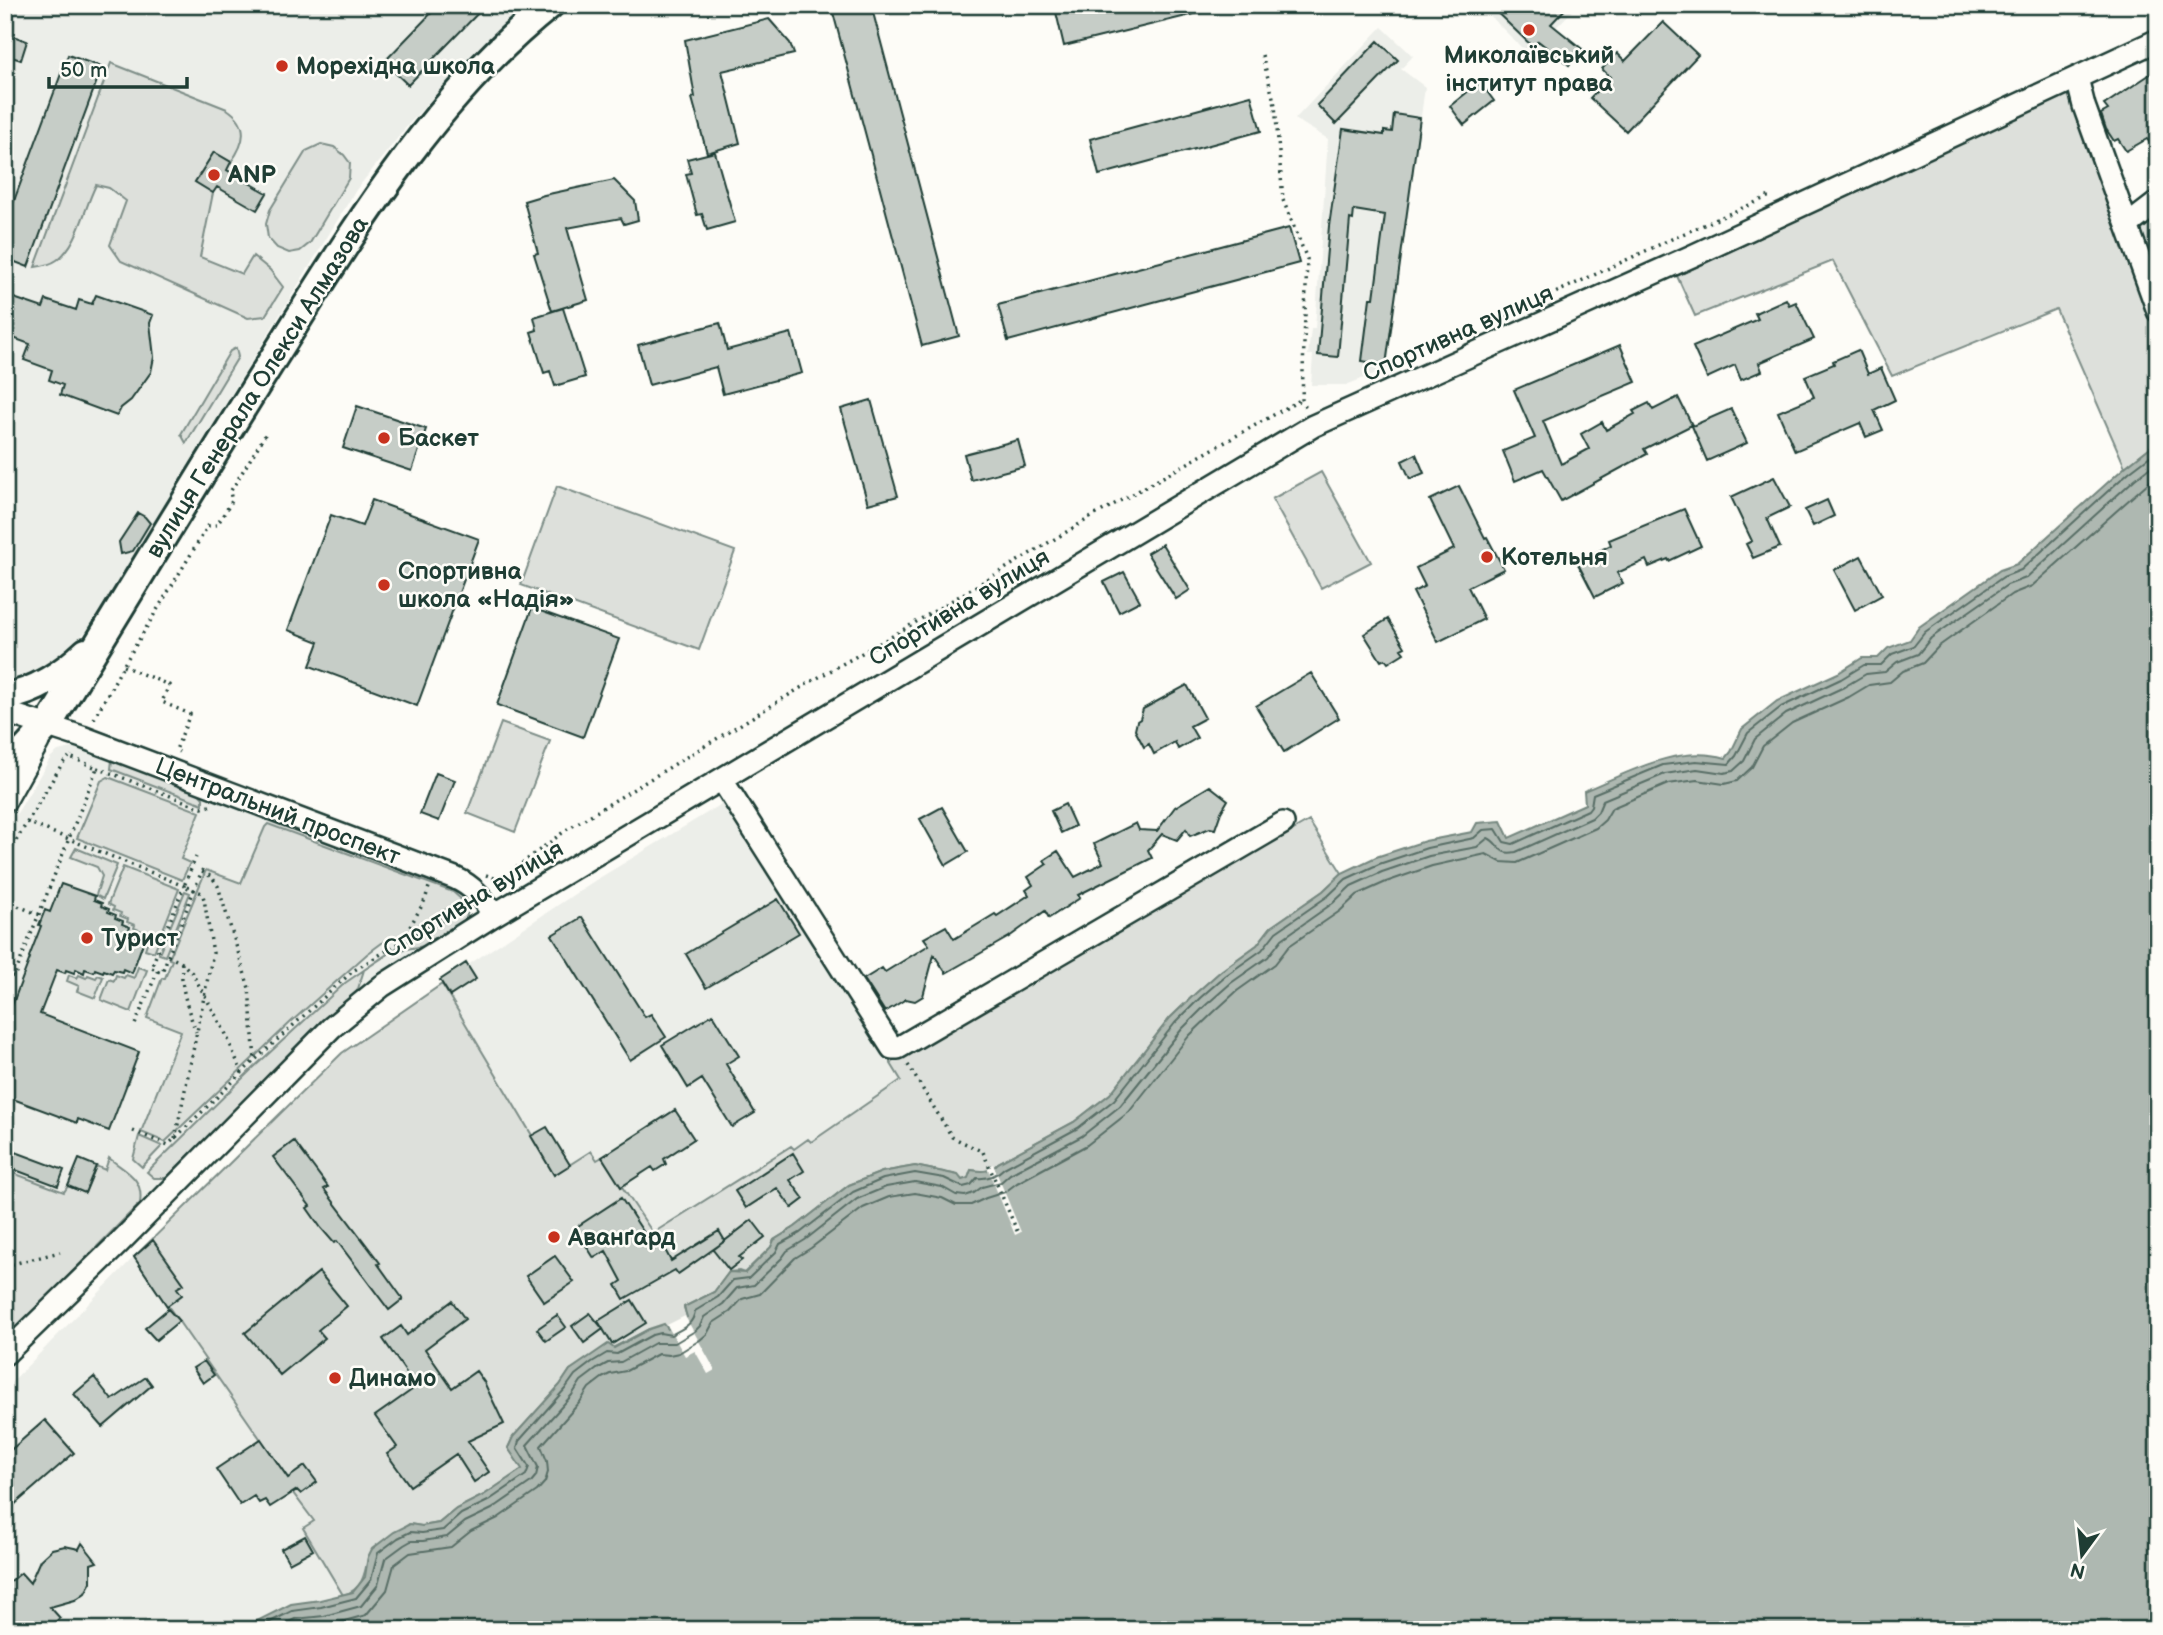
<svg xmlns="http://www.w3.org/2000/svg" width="2163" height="1635" font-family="'Balsamiq Sans',sans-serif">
  <rect width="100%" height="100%" fill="#fdfcf7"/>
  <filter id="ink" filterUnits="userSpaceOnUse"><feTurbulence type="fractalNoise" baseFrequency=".0143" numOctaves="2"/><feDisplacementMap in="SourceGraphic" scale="14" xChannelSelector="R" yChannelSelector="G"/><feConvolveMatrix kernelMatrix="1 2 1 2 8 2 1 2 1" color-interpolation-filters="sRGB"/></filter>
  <g filter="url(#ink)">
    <path fill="#eceee9" d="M 5,5 L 526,5 L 468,58 L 408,125 L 356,190 L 88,629 L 68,650 L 41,671 L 5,686 Z
      M 1479,5 L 1578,5 L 1529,55 Z
      M 1382,27 L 1413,56 L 1401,69 L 1425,87 L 1387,369 L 1346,385 L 1311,385 L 1313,355 L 1308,355 L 1311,329 L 1315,329 L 1328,139 L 1295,119 Z
      M 76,747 L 453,887 L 466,897 L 469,907 L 466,919 L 456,928 L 425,946 L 357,992 L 333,1014 L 124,1219 L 64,1192 L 5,1170 L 5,833 L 51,757 L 58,751 Z
      M 725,802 L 902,1080 L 811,1142 L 808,1139 L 794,1150 L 791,1146 L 652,1233 L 591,1152 L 554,1175 L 440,981 L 466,963 L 468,965 L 591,883 Z
      M 134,1257 L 291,1483 L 293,1493 L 314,1521 L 303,1528 L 343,1595 L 291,1604 L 239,1630 L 5,1630 L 5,1389 Z"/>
    <path fill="#dde0db" stroke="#7e8e88" stroke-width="2" d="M 111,63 L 227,109 C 250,124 245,143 231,162 L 214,152 L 195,182 L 213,193 L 200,257 L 242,274 L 253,256 L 270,270 L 283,287 L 265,316 L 248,318 L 121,261 L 110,245 L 126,201 L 109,188 L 96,185 C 84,208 79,244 57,260 C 50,265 43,266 35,267 Z
      M 2067,94 L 2074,96 L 2123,237 L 2158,214 L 2158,441 L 2125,467 L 2056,309 L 1892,376 L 1833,261 L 1695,316 L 1677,276 Z
      M 321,144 L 334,147 L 344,155 L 350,163 L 349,178 L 310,243 L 300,251 L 289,253 L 277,248 L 268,238 L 266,224 L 270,210 L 306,151 Z
      M 236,348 L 238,357 L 186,443 L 181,434 L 230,351 Z
      M 1321,472 L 1371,562 L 1321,588 L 1272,499 Z
      M 557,486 L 735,551 L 699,650 L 521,585 Z
      M 501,723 L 550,741 L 515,832 L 467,813 Z
      M 112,760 L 197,791 L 203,798 L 203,804 L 111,769 Z
      M 108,777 L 200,812 L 181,859 L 190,863 L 182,880 L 77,838 L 101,781 Z
      M 1309,821 L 1342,873 L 1323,891 L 1271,927 L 1257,945 L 1221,971 L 1196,993 L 1170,1018 L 1110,1094 L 1074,1122 L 998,1163 C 991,1172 983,1172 971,1170 L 968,1179 L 962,1180 L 957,1175 L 915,1166 L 882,1172 L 849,1185 L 795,1227 L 774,1240 L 771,1247 L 744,1273 L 739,1271 L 729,1272 L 714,1292 L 684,1307 L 687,1317 L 668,1329 L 649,1329 L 570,1370 L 560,1385 L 513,1437 L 508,1448 L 523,1469 L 484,1495 L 456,1509 L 439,1523 L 422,1526 L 409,1524 L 368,1557 C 365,1575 362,1590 343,1595 L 303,1528 L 314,1521 L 293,1493 L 291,1483 L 134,1257 L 342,1053 L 442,984 L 555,1174 L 591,1151 L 597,1160 L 602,1157 L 653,1233 L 791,1146 L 794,1149 L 808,1139 L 811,1142 L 901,1080 L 890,1062 Z
      M 268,824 L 453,892 L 462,900 L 397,938 L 390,937 L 367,954 L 291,1022 L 165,1142 L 141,1132 L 181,1031 L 147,1018 L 162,978 L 165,978 L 172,960 L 169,959 L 206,870 L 241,883 L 265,827 Z
      M 76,848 L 117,865 L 103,899 L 96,895 L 102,876 L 97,867 L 71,857 Z
      M 123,867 L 179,889 L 154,952 L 145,949 L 149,937 L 142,934 L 142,931 L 134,928 L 135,925 L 127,922 L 128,919 L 120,916 L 121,913 L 113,910 L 114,907 L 108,904 Z
      M 185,891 L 190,893 L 165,956 L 159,954 Z
      M 469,906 L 466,919 L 456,928 L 425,946 L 393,951 L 364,970 L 357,992 L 310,1034 L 166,1178 L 154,1178 L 147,1172 L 252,1069 L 345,983 L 393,950 Z
      M 138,967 L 147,970 L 131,1012 L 101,1000 L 109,979 L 114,981 L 116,975 L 124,978 L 126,975 L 134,978 Z
      M 69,975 L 77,978 L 79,975 L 86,978 L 88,975 L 96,978 L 98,975 L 103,977 L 95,998 L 77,991 L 79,986 L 67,981 Z
      M 139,1136 L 162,1146 L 142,1167 L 133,1159 Z
      M 109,1158 C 126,1172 144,1178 140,1203 L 5,1340 L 5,1170 L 64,1192 L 68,1186 L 85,1193 L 96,1166 L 105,1170 Z"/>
    <path fill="#aeb8b1" stroke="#75877f" stroke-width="2" d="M 2158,441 L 2158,1630 L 239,1630 L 291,1604 L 320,1600 L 353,1592 L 365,1577 L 368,1557 L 372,1549 L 394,1532 L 410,1524 L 422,1526 L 439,1523 L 456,1509 L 484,1495 L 522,1469 L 508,1448 L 513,1437 L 560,1385 L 570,1370 L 608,1344 L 614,1348 L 649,1329 L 664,1324 L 668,1329 L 687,1317 L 684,1307 L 714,1292 L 729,1272 L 745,1273 L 771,1247 L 774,1240 L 795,1227 L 849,1185 L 882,1172 L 915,1166 L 958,1175 L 962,1180 L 968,1178 L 971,1170 C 983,1172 991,1172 998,1163 L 1074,1122 L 1110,1094 L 1170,1018 L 1196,993 L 1221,971 L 1257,945 L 1271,927 L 1323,891 L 1342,873 L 1376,857 L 1425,841 L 1472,832 L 1477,823 L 1501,821 L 1509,838 L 1585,804 L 1584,791 C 1628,773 1676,744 1726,758 L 1731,752 L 1742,729 L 1777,701 L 1838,673 L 1862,658 L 1878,658 L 1888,648 L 1910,640 L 1919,627 L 2000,570 L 2017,564 L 2125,467 Z"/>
    <path fill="#fdfcf7" d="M 993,1164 L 1021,1232 L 1015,1235 L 987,1167 Z
      M 685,1316 L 715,1370 L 708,1374 L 695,1351 L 685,1356 L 667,1325 Z"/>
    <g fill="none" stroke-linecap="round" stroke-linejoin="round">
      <path stroke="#586e66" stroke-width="2" d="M 254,1630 L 292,1611 L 321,1607 L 356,1598 L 371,1580 L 378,1553 L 398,1538 L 410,1532 L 422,1533 L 443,1530 L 461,1514 L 488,1501 L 526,1475 L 529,1467 L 517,1448 L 519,1441 L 565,1389 L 575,1375 L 592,1362 L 607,1353 L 617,1354 L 652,1335 L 660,1333 L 671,1335 C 683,1328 693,1325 695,1311 L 718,1297 L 733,1280 L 749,1278 L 776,1252 L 780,1244 L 800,1233 L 853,1192 L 883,1179 L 915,1173 L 944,1178 L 963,1187 L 971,1185 L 977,1178 C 988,1179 996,1176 1004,1168 L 1078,1128 L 1114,1100 L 1175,1023 L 1200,998 L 1225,976 L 1262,950 L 1276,932 L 1328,896 L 1346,879 L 1379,864 L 1427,848 L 1474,838 L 1483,830 L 1496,829 L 1504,842 L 1513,844 L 1588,810 L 1591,806 L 1593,794 L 1663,765 L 1696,761 L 1729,764 L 1736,756 L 1748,733 L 1781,707 L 1841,679 L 1864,665 L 1881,665 L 1892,654 L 1914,646 L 1925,632 L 2003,577 L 2021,570 L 2129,472 L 2158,450
        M 273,1630 L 295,1619 L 324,1616 L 361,1606 L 378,1585 L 385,1559 L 404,1545 L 411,1541 L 423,1541 L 447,1537 L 465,1522 L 492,1509 L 531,1482 L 536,1476 L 538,1467 L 527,1445 L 572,1395 L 581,1381 L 597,1369 L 608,1363 L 621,1362 L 655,1343 L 675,1343 L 695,1331 L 700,1326 L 704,1317 L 723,1304 L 737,1288 L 754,1285 L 782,1258 L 787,1251 L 805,1240 L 857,1199 L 886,1187 L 915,1182 L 942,1187 L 956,1195 L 965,1196 L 974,1193 L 982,1187 L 1001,1182 L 1010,1174 L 1082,1136 L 1120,1106 L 1182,1029 L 1206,1005 L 1231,983 L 1268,957 L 1282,939 L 1333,903 L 1351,886 L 1382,872 L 1429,856 L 1477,847 L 1488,838 C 1500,843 1497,856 1516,852 L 1592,818 L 1598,812 L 1603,800 L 1665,774 L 1697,769 L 1724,773 L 1733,771 L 1744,761 L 1755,739 L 1786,714 L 1844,687 L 1866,674 L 1885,672 L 1897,662 L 1918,654 L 1931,638 L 2007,585 L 2026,578 L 2135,479 L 2158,461
        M 297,1630 L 326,1626 L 366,1615 L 387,1590 L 394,1565 L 410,1553 L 451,1547 L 471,1531 L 498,1518 L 537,1491 L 545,1482 L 548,1472 L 547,1461 L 541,1446 L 580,1402 L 589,1388 L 602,1378 L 610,1374 L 626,1371 L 658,1354 L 669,1355 L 679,1353 L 700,1340 L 707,1334 L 713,1323 L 730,1312 L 742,1299 L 760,1294 L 795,1258 L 811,1248 L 863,1208 L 889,1197 L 915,1193 L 942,1198 L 956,1205 L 971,1205 L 986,1198 L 1005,1192 L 1017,1183 L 1087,1145 L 1129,1112 L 1189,1036 L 1214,1012 L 1237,991 L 1275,964 L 1289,946 L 1340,911 L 1357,895 L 1386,882 L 1432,866 L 1486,854 L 1501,862 L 1517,863 L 1596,828 L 1605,820 L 1612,808 L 1668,784 L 1697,780 L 1724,784 L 1737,781 L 1752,767 L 1763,746 L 1792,723 L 1849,697 L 1869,685 L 1890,682 L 1903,671 L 1923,663 L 1939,646 L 2012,594 L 2032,586 L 2158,474"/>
    </g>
    <path fill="#c6cdc7" stroke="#1f3d34" stroke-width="2" d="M 439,5 L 486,5 L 408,85 L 384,62 Z
      M 831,5 L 871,5 L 959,336 L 922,346 Z
      M 1065,5 L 1206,5 L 1207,11 L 1064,46 L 1055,8 Z
      M 1489,5 L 1569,5 L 1551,24 L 1582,49 L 1569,65 L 1538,41 L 1533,47 Z
      M 769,19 L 790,43 L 794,54 L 722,71 L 740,143 L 707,153 L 692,98 L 695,97 L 685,40 Z
      M 1663,22 L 1698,55 L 1626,131 L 1590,98 L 1610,77 L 1602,69 L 1617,53 L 1625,61 Z
      M 5,33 L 27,41 L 21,60 L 5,55 Z
      M 1378,41 L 1398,60 L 1336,124 L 1317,105 Z
      M 68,55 L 102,67 L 28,267 L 5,258 L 5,225 Z
      M 2158,69 L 2158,154 L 2147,139 L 2126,151 L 2118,139 L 2114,141 L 2106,129 L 2101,114 L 2108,110 L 2104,105 Z
      M 1480,82 L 1494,101 L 1464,125 L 1450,106 Z
      M 1251,95 L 1261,131 L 1099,175 L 1090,139 Z
      M 1394,114 L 1420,118 L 1386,365 L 1362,361 L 1370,298 L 1374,298 L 1385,215 L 1354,210 L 1353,220 L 1350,219 L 1338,357 L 1318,355 L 1329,226 L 1343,129 L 1384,135 L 1384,131 L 1392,132 Z
      M 214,152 L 231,162 L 227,170 L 267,193 L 257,210 L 217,187 L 213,193 L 195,182 Z
      M 715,152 L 735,222 L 707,230 L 702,214 L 697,215 L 686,174 L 691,173 L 687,159 Z
      M 614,180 L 635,201 L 638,220 L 624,224 L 621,218 L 567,228 L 588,300 L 552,311 L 534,254 L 538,253 L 524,201 L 544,195 Z
      M 1289,228 L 1299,263 L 1008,341 L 998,305 Z
      M 5,295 L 43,308 L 46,300 L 76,310 L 79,300 L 92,304 L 96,295 L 153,315 L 150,323 L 154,357 L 151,372 L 131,400 L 121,408 L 117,416 L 60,395 L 63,385 L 49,380 L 52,370 L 24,360 L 30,344 L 5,335 Z
      M 1786,299 L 1789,305 L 1796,302 L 1814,339 L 1759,363 L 1762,371 L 1741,380 L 1735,365 L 1707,378 L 1693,347 L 1758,319 L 1755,313 Z
      M 563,308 L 585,377 L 555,386 L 550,371 L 544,373 L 531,332 L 537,330 L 534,317 Z
      M 720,323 L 727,350 L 791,333 L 802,373 L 723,394 L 716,367 L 649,385 L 638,345 Z
      M 1620,345 L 1636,382 L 1543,421 L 1561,464 L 1589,449 L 1581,434 L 1602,422 L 1606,430 L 1635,414 L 1633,411 L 1649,403 L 1653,410 L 1678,397 L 1692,425 L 1644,449 L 1647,454 L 1561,501 L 1543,469 L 1515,481 L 1503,451 L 1535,438 L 1514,390 Z
      M 1858,350 L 1868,374 L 1881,368 L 1895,400 L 1874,410 L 1883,430 L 1866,437 L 1860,423 L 1795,451 L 1778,412 L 1814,397 L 1805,376 L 1834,364 L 1833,361 Z
      M 871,400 L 898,496 L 868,504 L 841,409 Z
      M 357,406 L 426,429 L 412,471 L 343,448 Z
      M 1731,409 L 1747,443 L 1707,461 L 1692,426 Z
      M 1018,440 L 1025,466 L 971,480 L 964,454 Z
      M 1416,454 L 1424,473 L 1410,479 L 1402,461 Z
      M 1774,477 L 1790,507 L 1767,518 L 1780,547 L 1753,558 L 1746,544 L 1752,541 L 1731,497 Z
      M 1459,486 L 1485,538 L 1487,537 L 1504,569 L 1468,587 L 1484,619 L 1438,642 L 1413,592 L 1425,586 L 1416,568 L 1454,549 L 1430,500 Z
      M 372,500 L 479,539 L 417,706 L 310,666 L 319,642 L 288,630 L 331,515 L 362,526 Z
      M 1827,500 L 1834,516 L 1813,526 L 1805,510 Z
      M 1684,509 L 1701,546 L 1669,561 L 1668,559 L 1649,567 L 1646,560 L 1617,573 L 1623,583 L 1595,597 L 1577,562 L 1611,545 L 1609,540 Z
      M 138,513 L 145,517 L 150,523 L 133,551 L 121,554 L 119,542 Z
      M 1162,544 L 1190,590 L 1176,599 L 1147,553 Z
      M 1861,556 L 1882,595 L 1855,610 L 1834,570 Z
      M 1124,572 L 1140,601 L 1119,612 L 1104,582 Z
      M 532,608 L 619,639 L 583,737 L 497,705 Z
      M 1388,619 L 1405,647 L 1401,649 L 1404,653 L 1388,663 L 1385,659 L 1381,661 L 1364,634 Z
      M 1311,673 L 1339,718 L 1284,752 L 1256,706 Z
      M 1187,685 L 1205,718 L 1190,726 L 1197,738 L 1178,749 L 1175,742 L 1154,754 L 1149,744 L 1144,747 L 1135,730 L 1137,721 L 1140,719 L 1143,709 Z
      M 436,773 L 455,780 L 439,821 L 420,814 Z
      M 1210,786 L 1228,800 L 1221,812 L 1215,829 L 1210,828 L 1190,836 L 1186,829 L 1177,840 L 1162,834 L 1148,850 L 1152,858 L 1078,895 L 1080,898 L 1049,918 L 1045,911 L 1009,937 L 946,973 L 934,955 L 923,996 L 915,1001 L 906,999 L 885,1012 L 864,979 L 882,968 L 885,972 L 929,945 L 924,938 L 946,926 L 954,939 L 995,914 L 997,916 L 1029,895 L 1026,890 L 1033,885 L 1028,877 L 1047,864 L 1044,860 L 1058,851 L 1075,877 L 1103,863 L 1094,844 L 1136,823 L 1139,830 L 1157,831 L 1175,807 Z
      M 1065,804 L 1075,826 L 1061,833 L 1051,811 Z
      M 942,807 L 968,852 L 946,865 L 920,819 Z
      M 61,884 L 95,896 L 94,900 L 102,903 L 101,906 L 109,909 L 108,912 L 116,915 L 115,918 L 123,921 L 122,924 L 130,927 L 129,930 L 137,933 L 135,937 L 144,940 L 132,973 L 123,969 L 122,972 L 114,970 L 112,973 L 104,970 L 103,972 L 95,969 L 94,972 L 85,969 L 84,973 L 76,969 L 74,973 L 66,970 L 65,973 L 57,970 L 40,1014 L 139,1052 L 109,1131 L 78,1119 L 77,1123 L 5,1096 L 5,1024 L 30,958 L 29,957 L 41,926 L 39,925 L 45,910 L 50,912 Z
      M 778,899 L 799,933 L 706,988 L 686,954 Z
      M 582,917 L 645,1017 L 651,1014 L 666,1037 L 630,1060 L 552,935 Z
      M 466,963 L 476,979 L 450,996 L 440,980 Z
      M 713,1014 L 739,1056 L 726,1064 L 755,1113 L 732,1127 L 702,1079 L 688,1088 L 662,1045 Z
      M 675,1110 L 694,1139 L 664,1159 L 666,1164 L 655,1171 L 652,1167 L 621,1187 L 602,1157 Z
      M 547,1127 L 570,1165 L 554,1175 L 531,1136 Z
      M 294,1141 L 328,1187 L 324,1189 L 380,1263 L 378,1264 L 403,1299 L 389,1310 L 337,1241 L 334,1243 L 321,1228 L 307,1208 L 310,1206 L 273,1157 Z
      M 5,1148 L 64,1170 L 58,1186 L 5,1166 Z
      M 793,1153 L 804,1171 L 790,1180 L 804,1199 L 792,1208 L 777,1188 L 746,1208 L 735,1191 Z
      M 79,1159 L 96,1166 L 85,1193 L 68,1186 Z
      M 621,1198 L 654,1248 L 662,1244 L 671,1261 L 719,1231 L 725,1241 L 678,1274 L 675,1270 L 624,1299 L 616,1285 L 622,1281 L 606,1251 L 594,1258 L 575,1228 Z
      M 752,1220 L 765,1237 L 739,1257 L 742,1260 L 729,1270 L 713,1250 Z
      M 153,1240 L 184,1284 L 177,1288 L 182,1295 L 167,1306 L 134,1257 Z
      M 555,1256 L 574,1282 L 544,1302 L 526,1276 Z
      M 319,1272 L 347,1306 L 318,1330 L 325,1338 L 280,1375 L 245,1333 Z
      M 632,1300 L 646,1323 L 612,1344 L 598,1321 Z
      M 452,1301 L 465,1319 L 425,1349 L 452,1388 L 476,1371 L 484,1382 L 504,1424 L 468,1441 L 489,1472 L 474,1482 L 456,1454 L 410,1486 L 387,1454 L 397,1447 L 375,1416 L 416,1387 L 383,1339 L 401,1326 L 407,1335 Z
      M 168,1309 L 179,1321 L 156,1340 L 145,1328 Z
      M 590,1313 L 603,1329 L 584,1343 L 572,1326 Z
      M 557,1315 L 566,1327 L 546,1341 L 537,1329 Z
      M 204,1361 L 214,1375 L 203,1383 L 193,1368 Z
      M 94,1377 L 112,1400 L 146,1377 L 152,1385 L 103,1427 L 74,1394 Z
      M 45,1420 L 74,1453 L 14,1505 L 5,1495 L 5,1455 Z
      M 261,1439 L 288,1478 L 305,1466 L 317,1482 L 301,1494 L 297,1490 L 270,1507 L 265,1500 L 259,1503 L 254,1496 L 240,1505 L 216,1469 Z
      M 305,1536 L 313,1550 L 289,1563 L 281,1549 Z
      M 82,1543 L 97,1562 L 91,1564 L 91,1582 L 85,1593 L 75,1600 L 50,1607 L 60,1618 L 46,1630 L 5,1630 L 5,1586 L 21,1573 L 30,1583 L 40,1560 L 52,1549 L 65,1546 L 79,1549 Z"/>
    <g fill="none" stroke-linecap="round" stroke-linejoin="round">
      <g stroke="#1f3d34" stroke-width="26">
        <path id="minor" d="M 2077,78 L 2084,106 L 2158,311
          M 2128,225 L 2158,202
          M 5,712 L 82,737 L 455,878 C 473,886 483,899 494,915
          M 722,780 L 892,1048 L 898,1048 L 1283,823
          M 5,801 L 38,742
          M 5,1354 L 117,1245 L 331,1028 L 382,986 L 494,915 L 1313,426 L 1692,256 L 2158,40"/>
      </g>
      <g stroke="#1f3d34" stroke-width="32">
        <path id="major" d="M 5,697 C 35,692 64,673 86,652
          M 5,764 L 25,750 L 48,725 C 124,602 199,477 276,354 C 355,229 432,99 550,5"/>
      </g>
      <path stroke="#1f3d34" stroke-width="3.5" stroke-dasharray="2 5" stroke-linecap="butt" d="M 1262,55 L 1275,105 L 1283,200 L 1307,259 L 1302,399 L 1306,409
        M 1499,319 L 1678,236 L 1770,196
        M 123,666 L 169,685 L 162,702 L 190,714 L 176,750 L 179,752
        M 94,719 L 123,666 L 208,526 L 217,525 L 232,501 L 230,492 L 267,432
        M 97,768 L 202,808 L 210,806
        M 27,822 L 184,886 L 151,968 L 158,970 L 134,1027
        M 5,866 L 7,856 L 62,764 L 69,757
        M 202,872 L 212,877 L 218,886 L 249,988 L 255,1060
        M 486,875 L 500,880 L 566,830 L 812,681 L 896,634 L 1088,519 L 1302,399
        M 5,901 L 43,916
        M 403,939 L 425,900 L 429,887
        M 168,956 L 182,963 L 192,973 L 225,1032 L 242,1073
        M 182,963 C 180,987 188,1010 196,1032
        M 158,971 L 162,972 L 194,890 L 184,886 L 196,857
        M 5,973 L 14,977 L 97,768 L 70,757 L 71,755
        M 908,1065 L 952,1137 L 983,1152 L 1018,1233
        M 133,1131 L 168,1145 L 255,1060 L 353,971 L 464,904
        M 175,1139 L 213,953 L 204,899 L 202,893 L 194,890 L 204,866
        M 5,1266 L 60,1252"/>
      <use href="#minor" stroke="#fdfcf7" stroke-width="21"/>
      <use href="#major" stroke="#fdfcf7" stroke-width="26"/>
    </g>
  </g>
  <g fill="#c8321e" stroke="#fdfcf7" stroke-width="2.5">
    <circle cx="1529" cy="30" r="7"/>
    <circle cx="282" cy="66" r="7"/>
    <circle cx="214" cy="175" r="7"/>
    <circle cx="384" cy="438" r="7"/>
    <circle cx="1487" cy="557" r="7"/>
    <circle cx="384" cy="585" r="7"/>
    <circle cx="87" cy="938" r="7"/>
    <circle cx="554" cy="1237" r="7"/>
    <circle cx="335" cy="1378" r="7"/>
  </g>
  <g text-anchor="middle" stroke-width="5" stroke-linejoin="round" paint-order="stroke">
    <g font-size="24" font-weight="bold" fill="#1f3d34" stroke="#fdfcf7" text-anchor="start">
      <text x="1529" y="63" text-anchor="middle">Миколаївський<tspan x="1529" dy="28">інститут права</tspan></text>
      <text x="296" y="74">Морехідна школа</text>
      <text x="228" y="183">ANP</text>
      <text x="398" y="446">Баскет</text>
      <text x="1501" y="565">Котельня</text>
      <text x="398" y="579">Спортивна<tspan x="398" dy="28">школа «Надія»</tspan></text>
      <text x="101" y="946">Турист</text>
      <text x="568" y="1245">Аванґард</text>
      <text x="349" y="1386">Динамо</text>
    </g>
    <g font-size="24" fill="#1f3d34" stroke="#fdfcf7">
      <text transform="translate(1458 333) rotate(-24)" y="8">Спортивна вулиця</text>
      <text transform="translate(257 387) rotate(-58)" y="8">вулиця Генерала Олекси Алмазова</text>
      <text transform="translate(959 607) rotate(-31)" y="8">Спортивна вулиця</text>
      <text transform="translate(278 811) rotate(21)" y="8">Центральний проспект</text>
      <text transform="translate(473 899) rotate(-31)" y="8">Спортивна вулиця</text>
    </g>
  </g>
  <rect width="2163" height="1635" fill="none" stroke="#fdfcf7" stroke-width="28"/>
  <rect x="14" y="14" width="2135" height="1607" fill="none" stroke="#1f3d34" stroke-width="2.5" filter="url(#ink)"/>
  <g transform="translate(2082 1555) rotate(195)" stroke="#fdfcf7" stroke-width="5" paint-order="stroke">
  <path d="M0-5L12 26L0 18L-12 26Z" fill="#1f3d34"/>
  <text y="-10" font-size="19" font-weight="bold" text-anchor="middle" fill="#1f3d34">N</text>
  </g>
  <path d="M49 77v10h138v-10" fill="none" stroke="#1f3d34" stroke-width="3.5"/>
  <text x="60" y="77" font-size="21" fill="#1f3d34" stroke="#fdfcf7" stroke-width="5" paint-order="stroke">50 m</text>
</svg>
